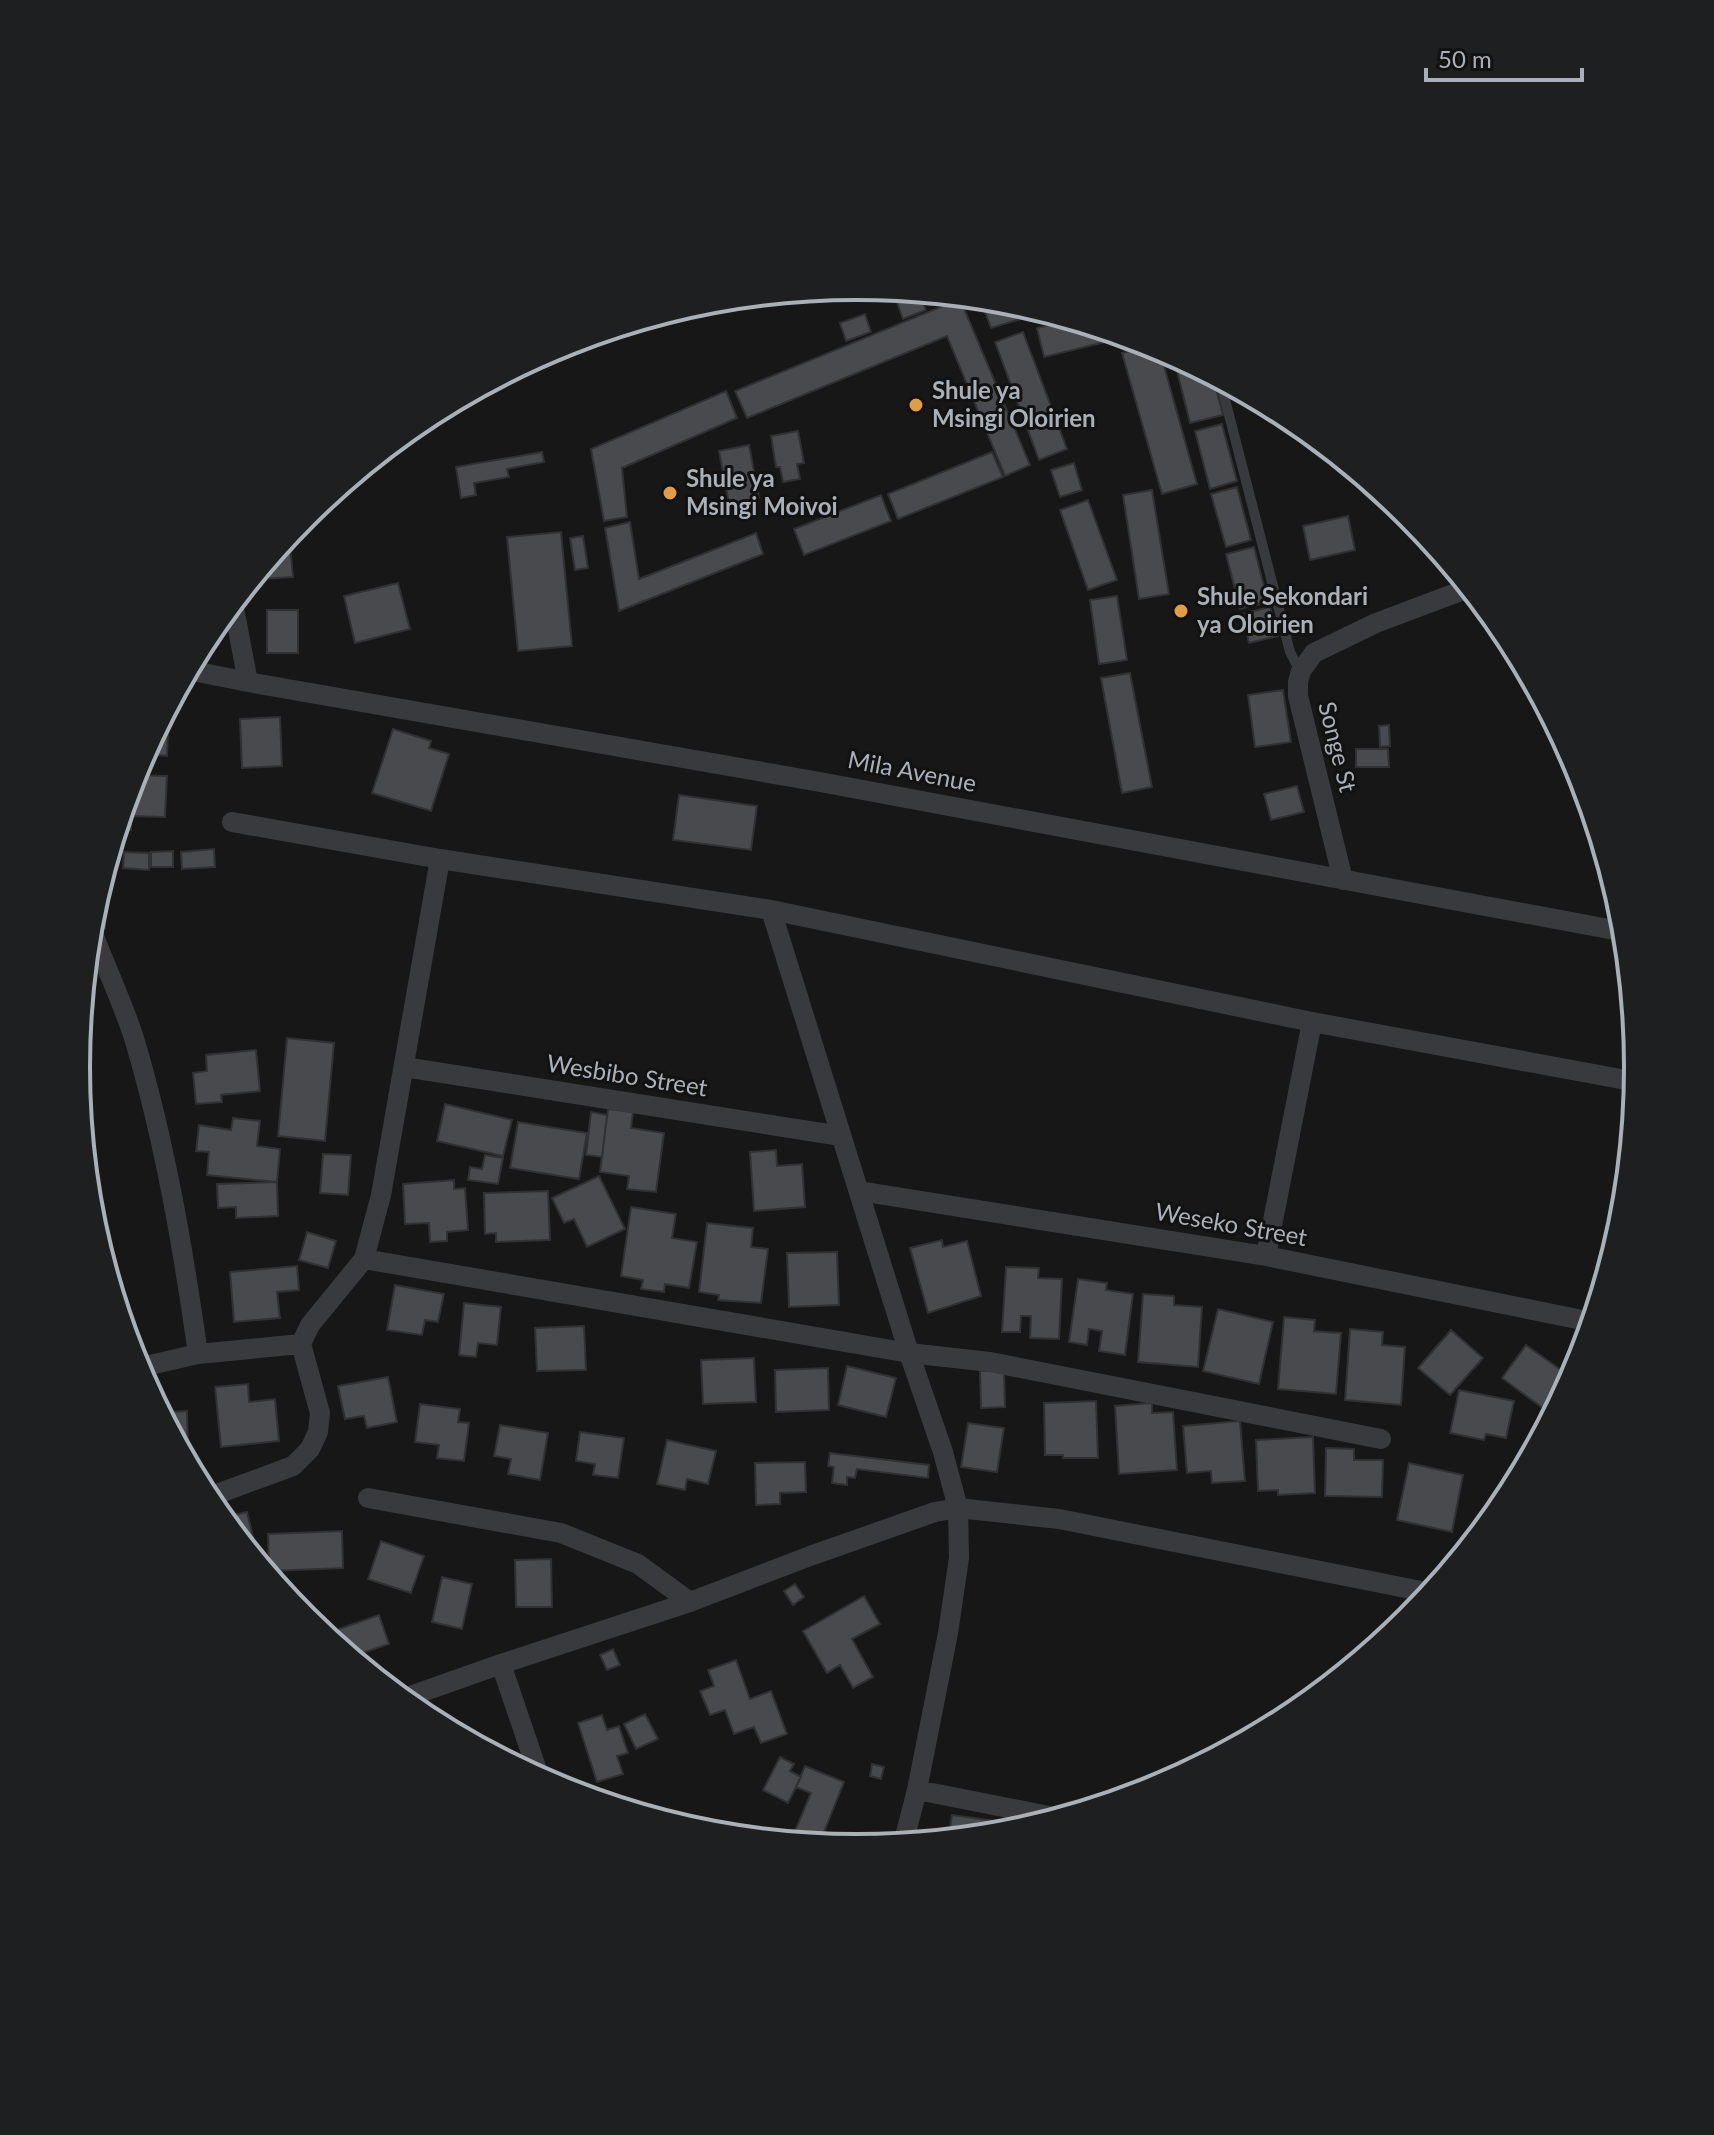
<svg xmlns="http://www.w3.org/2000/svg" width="1714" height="2135" font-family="Lato,sans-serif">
  <rect width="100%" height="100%" fill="#171718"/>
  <path fill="#494a4d" stroke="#313134" stroke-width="2" d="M 916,292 L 919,293 L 926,310 L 903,319 L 896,300 Z
    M 960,299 L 1030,465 L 1005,476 L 947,336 L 747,418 L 735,391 Z
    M 985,299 L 1019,304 L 1024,318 L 991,328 L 981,301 Z
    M 865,314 L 871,332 L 846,341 L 840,323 Z
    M 1071,320 L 1126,337 L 1044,357 L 1037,328 Z
    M 1023,332 L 1067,449 L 1039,460 L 995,342 Z
    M 1151,345 L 1159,348 L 1197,484 L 1162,494 L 1122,353 Z
    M 1173,355 L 1213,377 L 1223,415 L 1190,423 Z
    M 726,391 L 737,418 L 622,468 L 627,517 L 604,521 L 591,449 Z
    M 1222,424 L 1237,481 L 1210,489 L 1195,431 Z
    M 798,431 L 804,463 L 797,464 L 800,479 L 783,482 L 780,467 L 776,467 L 771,436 Z
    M 749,445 L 759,498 L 729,504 L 719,451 Z
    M 542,452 L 544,462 L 507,469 L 509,477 L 474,483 L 476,495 L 461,498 L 456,467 Z
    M 992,452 L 1003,477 L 898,519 L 888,494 Z
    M 1074,463 L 1082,490 L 1060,497 L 1051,470 Z
    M 1237,487 L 1251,540 L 1226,547 L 1211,494 Z
    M 1152,490 L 1169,594 L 1139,599 L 1123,495 Z
    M 881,495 L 891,521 L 804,555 L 794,529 Z
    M 1088,500 L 1117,580 L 1088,590 L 1060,510 Z
    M 1348,516 L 1355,550 L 1310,560 L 1303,526 Z
    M 630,522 L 639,579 L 756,533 L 763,554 L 619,611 L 605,528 Z
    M 561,532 L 572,646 L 518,651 L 507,537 Z
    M 583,536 L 588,568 L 575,570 L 570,538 Z
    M 290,546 L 293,577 L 261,579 L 260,569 L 278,547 Z
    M 1254,547 L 1268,602 L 1240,609 L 1226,554 Z
    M 398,583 L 410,629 L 355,643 L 344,596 Z
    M 1117,596 L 1127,660 L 1099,664 L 1090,600 Z
    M 1270,607 L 1278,636 L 1249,643 L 1242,614 Z
    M 267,610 L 298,610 L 298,653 L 267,653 Z
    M 1130,673 L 1152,787 L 1122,793 L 1101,678 Z
    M 1283,690 L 1291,742 L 1255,747 L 1248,695 Z
    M 280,717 L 282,766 L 242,768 L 240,719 Z
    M 1389,725 L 1390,746 L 1380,747 L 1379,726 Z
    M 393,729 L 431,741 L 429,748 L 449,754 L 431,811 L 372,793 Z
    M 156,730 L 168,731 L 167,756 L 143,754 Z
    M 1356,749 L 1388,749 L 1389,767 L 1356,767 Z
    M 134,775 L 167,776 L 165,817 L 131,816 L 131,830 L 117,829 Z
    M 1297,786 L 1304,812 L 1271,820 L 1264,794 Z
    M 679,795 L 757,806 L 751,850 L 673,840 Z
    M 214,849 L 215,867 L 182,869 L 181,852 Z
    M 173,851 L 173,867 L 151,867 L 151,852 Z
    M 124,852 L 149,853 L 149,870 L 123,868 Z
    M 105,869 L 105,928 L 90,928 L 91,915 Z
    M 287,1038 L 334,1043 L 325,1141 L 278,1136 Z
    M 256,1050 L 260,1091 L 221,1095 L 222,1102 L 196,1104 L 193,1073 L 207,1071 L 206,1055 Z
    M 445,1104 L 512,1120 L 503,1156 L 437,1141 Z
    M 608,1109 L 633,1112 L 631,1128 L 664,1133 L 656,1192 L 627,1189 L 629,1176 L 600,1172 Z
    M 591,1112 L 607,1115 L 602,1157 L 586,1155 Z
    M 233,1118 L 260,1121 L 257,1146 L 280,1149 L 277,1182 L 207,1175 L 209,1152 L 196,1151 L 199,1125 L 231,1130 Z
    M 518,1122 L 587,1133 L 579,1179 L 510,1168 Z
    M 776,1150 L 777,1166 L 802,1164 L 805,1207 L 754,1211 L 750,1152 Z
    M 323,1154 L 351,1155 L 348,1195 L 320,1193 Z
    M 485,1155 L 503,1158 L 498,1184 L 468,1180 L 470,1167 L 482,1169 Z
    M 599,1176 L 625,1229 L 587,1247 L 574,1219 L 564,1223 L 552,1198 Z
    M 454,1180 L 454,1189 L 465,1188 L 468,1230 L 447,1232 L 447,1241 L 430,1242 L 429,1223 L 405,1224 L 403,1184 Z
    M 277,1182 L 278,1216 L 236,1218 L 236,1207 L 218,1208 L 217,1184 Z
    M 548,1191 L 550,1240 L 496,1242 L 496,1233 L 485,1234 L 484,1193 Z
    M 631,1207 L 676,1214 L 672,1238 L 697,1242 L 689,1288 L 665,1284 L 664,1292 L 641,1289 L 643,1280 L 621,1276 Z
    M 707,1223 L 753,1228 L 751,1247 L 768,1249 L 761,1303 L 718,1300 L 719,1295 L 699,1292 Z
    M 307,1232 L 336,1241 L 328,1268 L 299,1260 Z
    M 942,1240 L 943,1247 L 967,1241 L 981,1296 L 928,1313 L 910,1248 Z
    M 837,1252 L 839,1305 L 789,1307 L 787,1253 Z
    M 297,1266 L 299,1290 L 277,1292 L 280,1318 L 234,1322 L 230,1272 Z
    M 1006,1267 L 1039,1268 L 1038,1278 L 1062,1279 L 1059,1339 L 1030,1338 L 1031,1316 L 1021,1316 L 1020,1332 L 1002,1332 Z
    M 1078,1279 L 1107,1283 L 1106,1290 L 1133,1294 L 1125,1355 L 1099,1351 L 1102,1331 L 1089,1329 L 1087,1345 L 1069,1342 Z
    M 395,1285 L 444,1294 L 438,1322 L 425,1320 L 422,1335 L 387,1330 Z
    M 1143,1294 L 1174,1296 L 1174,1305 L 1202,1307 L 1198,1367 L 1138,1362 Z
    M 464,1303 L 501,1307 L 497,1345 L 478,1343 L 476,1357 L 459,1355 Z
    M 1218,1309 L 1273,1322 L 1259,1384 L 1203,1371 Z
    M 1284,1317 L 1315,1320 L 1314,1331 L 1341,1333 L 1336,1394 L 1278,1389 Z
    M 584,1326 L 586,1370 L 537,1371 L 535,1328 Z
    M 1350,1329 L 1383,1332 L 1382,1345 L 1405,1347 L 1401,1405 L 1345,1400 Z
    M 1451,1330 L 1483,1358 L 1450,1395 L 1418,1368 Z
    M 1526,1345 L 1568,1375 L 1544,1409 L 1502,1378 Z
    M 754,1358 L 756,1402 L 703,1404 L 701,1360 Z
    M 847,1366 L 896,1378 L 886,1417 L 838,1405 Z
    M 828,1368 L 829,1410 L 776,1412 L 775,1370 Z
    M 980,1371 L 1004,1371 L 1005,1407 L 981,1408 Z
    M 388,1377 L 397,1422 L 367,1428 L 364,1416 L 345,1419 L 338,1386 Z
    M 248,1384 L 249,1402 L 275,1399 L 279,1441 L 221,1447 L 215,1387 Z
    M 1459,1390 L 1514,1401 L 1506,1438 L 1486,1434 L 1484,1440 L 1450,1433 Z
    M 1096,1401 L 1098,1458 L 1063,1458 L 1063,1455 L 1045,1455 L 1044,1403 Z
    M 1152,1403 L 1152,1413 L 1173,1412 L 1177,1470 L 1119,1474 L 1115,1406 Z
    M 420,1404 L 460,1409 L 458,1422 L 469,1423 L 464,1461 L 437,1458 L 439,1445 L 415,1442 Z
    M 187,1411 L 188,1454 L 182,1454 L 167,1425 L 167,1412 Z
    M 1240,1421 L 1245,1481 L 1212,1483 L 1211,1471 L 1187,1473 L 1183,1426 Z
    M 968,1423 L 1004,1428 L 997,1472 L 961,1467 Z
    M 500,1425 L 548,1433 L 540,1480 L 508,1474 L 511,1459 L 494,1456 Z
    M 580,1432 L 624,1438 L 618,1478 L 593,1475 L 595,1464 L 576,1461 Z
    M 1313,1437 L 1315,1493 L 1278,1495 L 1278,1490 L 1258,1491 L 1256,1440 Z
    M 667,1440 L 716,1451 L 708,1484 L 687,1479 L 685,1490 L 657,1484 Z
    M 1326,1448 L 1354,1449 L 1354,1460 L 1383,1460 L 1382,1497 L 1325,1496 Z
    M 830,1453 L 929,1465 L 928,1478 L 857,1469 L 855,1478 L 847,1477 L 847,1485 L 832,1483 L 834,1467 L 828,1466 Z
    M 805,1462 L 806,1492 L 780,1493 L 780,1504 L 756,1505 L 755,1463 Z
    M 1409,1463 L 1463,1475 L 1452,1532 L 1397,1520 Z
    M 247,1512 L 260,1565 L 227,1525 L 225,1517 Z
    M 342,1531 L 343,1568 L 269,1571 L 268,1534 Z
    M 381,1541 L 424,1556 L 411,1593 L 368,1579 Z
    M 551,1559 L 552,1607 L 516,1607 L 515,1560 Z
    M 442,1577 L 472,1584 L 462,1629 L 432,1622 Z
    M 795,1584 L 804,1597 L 793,1605 L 784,1591 Z
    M 864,1596 L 880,1624 L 852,1639 L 873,1677 L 853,1688 L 840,1665 L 827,1673 L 803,1631 Z
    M 379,1615 L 389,1644 L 351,1657 L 339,1648 L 333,1631 Z
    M 613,1649 L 620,1665 L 607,1670 L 600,1655 Z
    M 736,1660 L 750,1699 L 771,1691 L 787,1734 L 761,1743 L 754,1727 L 734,1734 L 725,1710 L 710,1715 L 700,1691 L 714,1686 L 708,1670 Z
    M 645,1714 L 658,1739 L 636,1749 L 624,1724 Z
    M 602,1715 L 607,1730 L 619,1726 L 628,1753 L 617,1756 L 623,1774 L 597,1782 L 578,1723 Z
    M 780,1757 L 794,1764 L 790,1771 L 801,1777 L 788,1803 L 763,1790 Z
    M 872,1764 L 884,1767 L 881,1779 L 870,1776 Z
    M 805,1766 L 844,1782 L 820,1842 L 795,1831 L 811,1793 L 796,1787 Z
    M 952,1815 L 1004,1822 L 1002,1834 L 948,1840 Z"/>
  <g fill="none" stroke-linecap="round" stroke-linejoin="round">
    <path stroke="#383a3d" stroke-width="10" d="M 1220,380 L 1290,652 L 1300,671"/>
    <path stroke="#383a3d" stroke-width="20" d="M 233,603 L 248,682
      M 188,670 L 248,682 L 820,782 L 1625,932
      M 232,822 L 440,859 L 771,910 L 1312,1022 L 1637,1082
      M 1343,880 L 1298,696 L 1298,682 L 1301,671 L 1314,653 L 1376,623 L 1469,588
      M 771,910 L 909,1353 L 943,1452 L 958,1508 L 959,1558 L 948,1633 L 917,1790 L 903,1844
      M 94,936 C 107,970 123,1004 134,1038 C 165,1142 183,1248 198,1354
      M 404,1067 L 841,1136
      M 859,1191 L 1266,1256 L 1592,1322
      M 1266,1256 L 1312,1022
      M 364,1259 L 909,1353 L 990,1362 L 1381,1439
      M 137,1368 L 198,1354 L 301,1344
      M 206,1498 L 293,1466 L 310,1449 L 318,1432 L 320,1413 L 301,1344 L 310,1325 L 364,1259 L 381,1195 L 440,859
      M 368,1498 L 561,1533 L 638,1564 L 690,1602
      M 501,1664 L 540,1779
      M 402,1699 L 501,1664 L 690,1602 L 810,1556 L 935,1512 L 958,1508 L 1059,1519 L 1431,1593
      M 917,1790 L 1059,1818"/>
  </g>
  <g fill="#e09d48" stroke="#121213" stroke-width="3">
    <circle cx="916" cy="405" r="8"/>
    <circle cx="670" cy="493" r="8"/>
    <circle cx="1181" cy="611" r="8"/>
  </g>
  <g text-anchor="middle" stroke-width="6" stroke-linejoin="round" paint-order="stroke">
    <g font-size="24" font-weight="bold" fill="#aab0b7" stroke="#121213" text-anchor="start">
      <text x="932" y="399">Shule ya<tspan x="932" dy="28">Msingi Oloirien</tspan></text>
      <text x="686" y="487">Shule ya<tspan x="686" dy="28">Msingi Moivoi</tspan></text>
      <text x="1197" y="605">Shule Sekondari<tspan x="1197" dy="28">ya Oloirien</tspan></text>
    </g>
    <g font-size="24" fill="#aab0b7" stroke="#121213">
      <text transform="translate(1337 747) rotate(76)" y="8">Songe St</text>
      <text transform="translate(912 772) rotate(11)" y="8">Mila Avenue</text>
      <text transform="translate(627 1076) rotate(9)" y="8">Wesbibo Street</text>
      <text transform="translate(1231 1225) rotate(10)" y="8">Weseko Street</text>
    </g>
  </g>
  <path d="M0 0H1714V2135H0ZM90 1067a767 767 0 1 1 1534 0a767 767 0 1 1-1534 0Z" fill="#1e1f20" fill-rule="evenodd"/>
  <path fill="none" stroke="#aab0b7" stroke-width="4" d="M90 1067a767 767 0 1 1 1534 0a767 767 0 1 1-1534 0Z"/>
  <path d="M1426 68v12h156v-12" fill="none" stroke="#aab0b7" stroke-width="4"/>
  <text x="1438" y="68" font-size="24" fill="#aab0b7" stroke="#121213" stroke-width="6" paint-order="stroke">50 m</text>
</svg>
